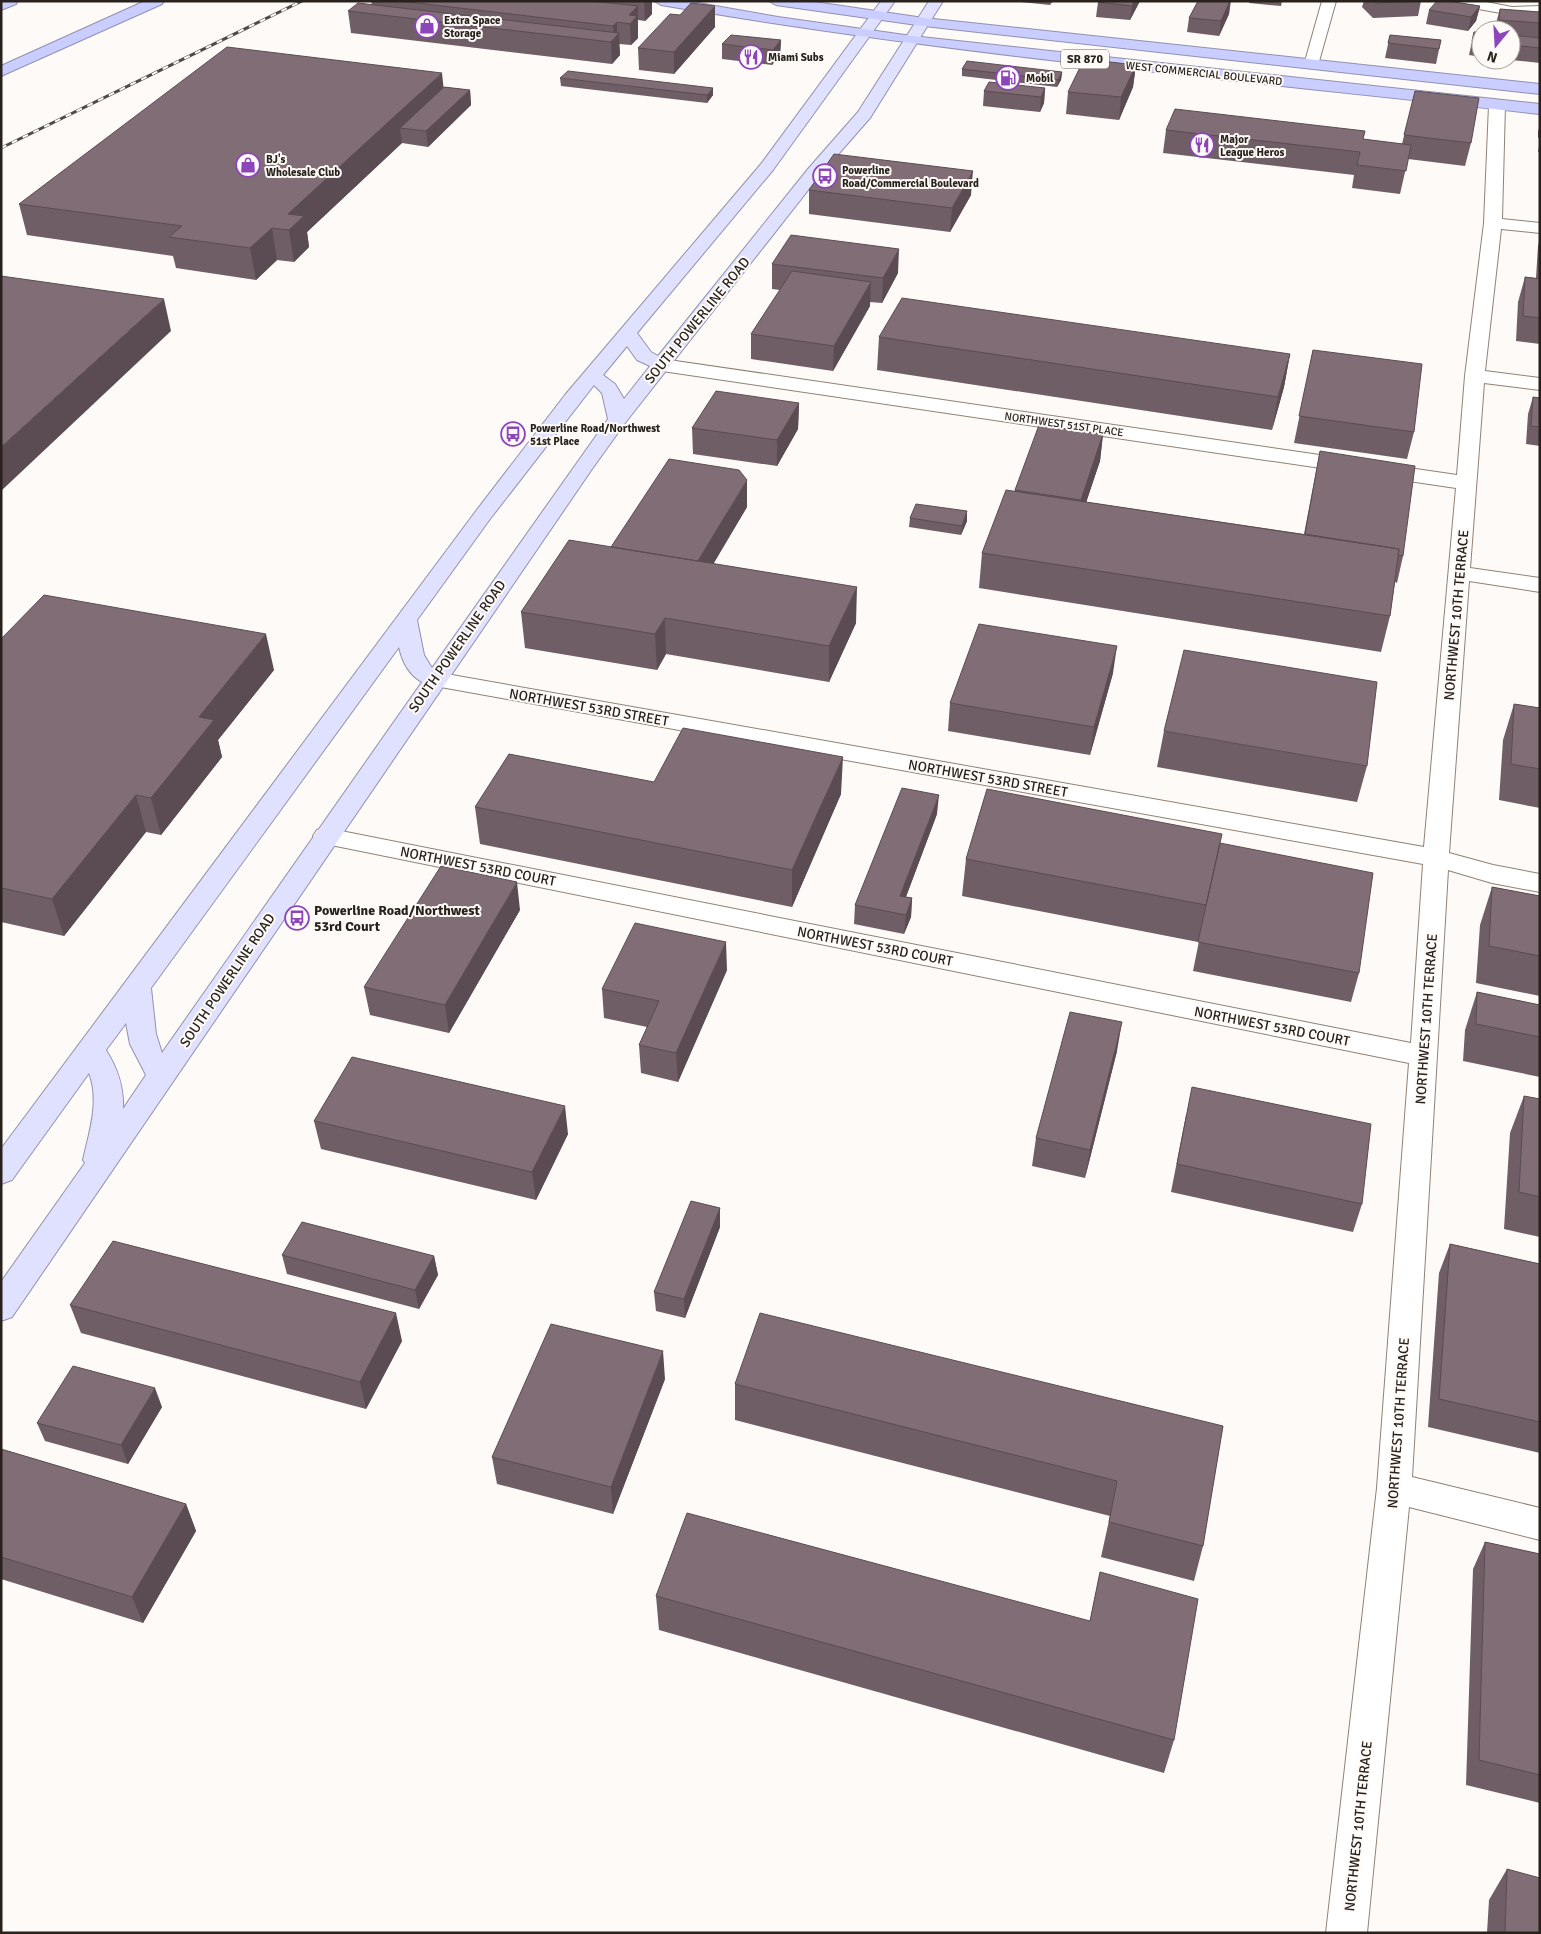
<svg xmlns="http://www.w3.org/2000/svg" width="1541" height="1934" font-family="Signika,sans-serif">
  <rect width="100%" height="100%" fill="#fefaf7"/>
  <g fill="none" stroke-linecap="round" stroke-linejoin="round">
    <g stroke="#918174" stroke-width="2">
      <path id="minor" d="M 1322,1 L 1336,1 L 1318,65 L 1316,68 L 1306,68 L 1304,65 Z
        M 1449,1 L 1481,1 L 1512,7 L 1540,6 L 1540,14 L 1512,15 L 1456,5 Z
        M 1497,100 L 1502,102 L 1505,105 L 1502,219 L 1540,223 L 1540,233 L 1501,229 L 1485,371 L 1540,378 L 1540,390 L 1484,383 L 1470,568 L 1540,578 L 1540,592 L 1469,581 L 1449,853 L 1493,865 L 1540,874 L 1540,892 L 1492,883 L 1448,870 L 1412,1477 L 1540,1508 L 1540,1540 L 1409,1507 L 1367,1933 L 1326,1933 L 1377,1488 L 1409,1063 L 326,844 L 317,842 L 313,836 L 317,830 L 326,828 L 1411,1043 L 1423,864 L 435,686 L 427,684 L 423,679 L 427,674 L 435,672 L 1424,847 L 1456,488 L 662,371 L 655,369 L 652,365 L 655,361 L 662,359 L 1457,475 L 1465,376 L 1484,223 L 1489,105 L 1492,102 Z"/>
    </g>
    <g stroke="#9191b0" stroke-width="2">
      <path id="major" d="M 881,1 L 895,1 L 773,170 L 637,333 L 651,352 L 658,356 L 808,169 L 858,112 L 929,1 L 943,1 L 870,118 L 820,175 L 625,423 L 592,469 L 12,1317 L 1,1321 L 1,1282 L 85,1163 L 83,1160 C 89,1133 100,1101 89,1073 L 12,1180 L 1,1184 L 1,1149 L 476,511 L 565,395 L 761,164 ZM 627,346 L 637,360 L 650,366 L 624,399 L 615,384 L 603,375 ZM 594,385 L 602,393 L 608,419 L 432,668 L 424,655 L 417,620 L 490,519 ZM 399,647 C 402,661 409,675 422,682 L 162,1053 L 156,1034 L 151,988 ZM 126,1023 L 130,1044 L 146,1075 L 123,1109 C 124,1087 118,1069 106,1050 Z"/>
    </g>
    <g stroke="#9191b0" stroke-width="2">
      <path id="highway" d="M 1,1 L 18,1 L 16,4 L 1,10 Z
        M 145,1 L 164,1 L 162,4 L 1,76 L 1,66 Z
        M 654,1 L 687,1 L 778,17 L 912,36 L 1540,104 L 1540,114 C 1246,81 952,55 661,5 Z
        M 769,1 L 808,1 L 924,18 L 1540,84 L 1540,94 L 924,26 L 776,5 Z"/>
    </g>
    <use href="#minor" fill="#fff" fill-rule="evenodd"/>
    <use href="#major" fill="#dfe1ff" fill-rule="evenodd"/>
    <use href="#highway" fill="#c9cdff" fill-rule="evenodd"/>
    <g stroke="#504945" stroke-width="3">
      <path id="rail" d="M 1,148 L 302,1"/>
    </g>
    <use href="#rail" stroke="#fefaf7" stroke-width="2" stroke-dasharray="6" stroke-linecap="butt"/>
  </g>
  <path fill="#6f5e65" d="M 371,1 L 652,1 L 652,14 L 645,21 L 638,20 L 638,38 L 631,45 L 619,44 L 620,55 L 612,64 L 351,33 L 348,11 L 372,5 Z
    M 1012,1 L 1053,1 L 1050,5 Z
    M 1140,1 L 1130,20 L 1096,17 L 1098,2 Z
    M 1198,1 L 1231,1 L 1229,14 L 1219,36 L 1187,32 L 1189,18 Z
    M 1250,1 L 1282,1 L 1281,6 L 1249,3 Z
    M 1364,1 L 1421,1 L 1418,16 L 1373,18 L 1362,7 Z
    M 715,6 L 715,27 L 674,74 L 639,70 L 638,48 L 680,15 Z
    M 1480,6 L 1476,21 L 1468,31 L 1426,24 L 1429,10 Z
    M 1500,9 L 1540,12 L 1540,38 L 1519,36 L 1540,38 L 1540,63 L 1511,60 L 1511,30 L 1496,30 L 1496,23 Z
    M 1474,32 L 1481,32 L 1481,57 L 1469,55 Z
    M 1390,35 L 1441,40 L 1436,64 L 1385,58 Z
    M 781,40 L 780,55 L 772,65 L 722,59 L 722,44 Z
    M 1136,65 L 1133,87 L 1119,120 L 1066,114 L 1068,92 Z
    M 962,69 L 1062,72 L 1061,80 L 1057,87 L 962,76 Z
    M 560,78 L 713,95 L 707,103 L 561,86 Z
    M 444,87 L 470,90 L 471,105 L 428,147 L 402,143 L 307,232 L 309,247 L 294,262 L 277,260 L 256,280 L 176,268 L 173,256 L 27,235 L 19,204 Z
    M 1045,88 L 1044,103 L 1040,112 L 983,106 L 984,91 Z
    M 1415,91 L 1471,143 L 1465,166 L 1408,159 L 1400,194 L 1352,188 L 1354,175 L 1163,153 L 1166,130 L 1365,131 L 1363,139 L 1402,144 Z
    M 1540,126 L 1540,138 L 1538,138 L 1538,131 Z
    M 1540,141 L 1540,152 L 1538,152 Z
    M 1540,179 L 1540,207 L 1539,207 Z
    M 809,190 L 971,195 L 950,232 L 809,214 Z
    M 1540,238 L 1540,344 L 1516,341 L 1518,302 L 1525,277 L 1536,278 L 1538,246 Z
    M 772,264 L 898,273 L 882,303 L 870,302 L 870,306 L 833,371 L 751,359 L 751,334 L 780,290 L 772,289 Z
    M 879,337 L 1290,354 L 1284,387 L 1272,430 L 877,370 Z
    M 1313,350 L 1414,432 L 1407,459 L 1294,443 Z
    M 1533,397 L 1540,398 L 1540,446 L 1526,444 L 1528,414 Z
    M 799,403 L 798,429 L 777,466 L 693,454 L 692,428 Z
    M 1103,434 L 1100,461 L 1086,502 L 1304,534 L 1320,451 L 1403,556 L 1397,583 L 1395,582 L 1390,616 L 1381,652 L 979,588 L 982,553 L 1015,490 Z
    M 747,507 L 713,564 L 856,623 L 829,682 L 666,654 L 657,670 L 525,648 L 521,612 L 611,547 Z
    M 967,511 L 967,521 L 961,535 L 909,527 L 910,518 Z
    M 1,639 L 274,670 L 218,740 L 222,757 L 161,835 L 146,832 L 64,936 L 1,922 Z
    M 1113,673 L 1090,755 L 948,731 L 950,703 Z
    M 1514,704 L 1540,708 L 1540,808 L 1499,800 L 1503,740 Z
    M 1164,731 L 1367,766 L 1357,802 L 1157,767 Z
    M 654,782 L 841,794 L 792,907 L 480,844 L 475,807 Z
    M 937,814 L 906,897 L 912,898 L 911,917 L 904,934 L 854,924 L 855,905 Z
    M 1220,843 L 1359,973 L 1351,1002 L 1193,971 L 1201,931 L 1198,942 L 962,896 L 966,859 Z
    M 1492,887 L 1540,896 L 1540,996 L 1476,983 L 1480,925 Z
    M 520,910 L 449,1033 L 370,1015 L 364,987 Z
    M 727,970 L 678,1082 L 641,1073 L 639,1045 L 647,1027 L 604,1018 L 602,989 Z
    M 1477,992 L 1540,1005 L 1540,1077 L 1463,1061 L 1465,1030 Z
    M 1117,1051 L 1085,1178 L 1032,1166 L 1036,1138 Z
    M 1524,1096 L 1540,1099 L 1540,1237 L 1504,1229 L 1510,1133 Z
    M 1186,1115 L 1362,1204 L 1353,1232 L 1171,1192 Z
    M 314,1121 L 568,1134 L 536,1200 L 321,1149 Z
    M 720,1208 L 720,1227 L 685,1318 L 656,1311 L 654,1292 Z
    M 1450,1244 L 1540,1264 L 1540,1453 L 1428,1427 L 1439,1273 Z
    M 282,1255 L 434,1256 L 438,1275 L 419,1309 L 287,1274 Z
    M 70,1305 L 402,1341 L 366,1409 L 81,1333 Z
    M 665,1379 L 613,1514 L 497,1484 L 492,1457 Z
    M 735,1384 L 1223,1426 L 1203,1546 L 1194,1581 L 1101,1557 L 1110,1516 L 735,1420 Z
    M 162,1407 L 128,1464 L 45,1441 L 37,1423 Z
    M 1,1449 L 186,1504 L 196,1531 L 143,1623 L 1,1579 Z
    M 1485,1542 L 1540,1554 L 1540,1803 L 1466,1785 L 1473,1569 Z
    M 1100,1572 L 1174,1740 L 1164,1773 L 659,1630 L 656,1596 L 1090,1621 Z
    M 1507,1869 L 1540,1933 L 1487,1933 L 1489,1900 Z"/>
  <path fill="#5a4c52" d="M 644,1 L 652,1 L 652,14 L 645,21 Z
    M 1134,1 L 1140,1 L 1130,20 L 1132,6 Z
    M 1230,1 L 1229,14 L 1219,36 L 1221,21 Z
    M 638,6 L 638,38 L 631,45 L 630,24 L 629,15 Z
    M 715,6 L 715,27 L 674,74 L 674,52 Z
    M 1480,6 L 1476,21 L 1468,31 L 1471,17 Z
    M 617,22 L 617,35 L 619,33 L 620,55 L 612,64 L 611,42 L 614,38 L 613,26 Z
    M 781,40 L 780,55 L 772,65 L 773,50 Z
    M 1136,65 L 1133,87 L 1119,120 L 1121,97 Z
    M 1062,72 L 1061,80 L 1057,87 L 1058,80 Z
    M 442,73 L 445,102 L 400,128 L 402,143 L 307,232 L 309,247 L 294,262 L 289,230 L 288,214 Z
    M 713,88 L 713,95 L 707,103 L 707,95 Z
    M 1045,88 L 1044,103 L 1040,112 L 1041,97 Z
    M 470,90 L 471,105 L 428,147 L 426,131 Z
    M 973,171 L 971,195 L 950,232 L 952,208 Z
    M 272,228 L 277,260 L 256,280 L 250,248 Z
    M 899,249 L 898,273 L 882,303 L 883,278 Z
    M 871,282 L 870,306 L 833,371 L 834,346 Z
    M 164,299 L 171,331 L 1,491 L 1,447 Z
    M 1290,354 L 1284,387 L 1272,430 L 1278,397 Z
    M 799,403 L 798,429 L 777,466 L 777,440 Z
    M 1103,434 L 1100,461 L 1078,527 L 1081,500 Z
    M 747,480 L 747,507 L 698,590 L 697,563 Z
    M 967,511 L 967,521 L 961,535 L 962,526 Z
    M 857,587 L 856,623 L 829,682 L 829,646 Z
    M 665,618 L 666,654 L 657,670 L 655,634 Z
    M 266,634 L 274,670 L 218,740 L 222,757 L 161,835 L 151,798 L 199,717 Z
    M 1117,646 L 1113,673 L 1090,755 L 1094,727 Z
    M 843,757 L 841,794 L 792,907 L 792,870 Z
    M 136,795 L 146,832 L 64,936 L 52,899 Z
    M 939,795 L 937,814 L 899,915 L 900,896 Z
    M 517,882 L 520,910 L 449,1033 L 445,1005 Z
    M 912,898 L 911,917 L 904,934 L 906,915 Z
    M 726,942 L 727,970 L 678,1082 L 676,1053 Z
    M 1122,1022 L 1117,1051 L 1085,1178 L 1090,1150 Z
    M 565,1106 L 568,1134 L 536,1200 L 532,1172 Z
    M 720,1208 L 720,1227 L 685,1318 L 684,1299 Z
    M 434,1256 L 438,1275 L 419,1309 L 415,1290 Z
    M 396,1313 L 402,1341 L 366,1409 L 360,1382 Z
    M 663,1351 L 665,1379 L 613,1514 L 611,1487 Z
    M 155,1388 L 162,1407 L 128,1464 L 121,1445 Z
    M 186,1504 L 196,1531 L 143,1623 L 132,1597 Z"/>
  <path fill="#816d75" stroke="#5a4c52" d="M 400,1 L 592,1 L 638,6 L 629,15 L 637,16 L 630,24 L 617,22 L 613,26 Z
    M 1099,1 L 1134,1 L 1132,6 L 1098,2 Z
    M 1198,1 L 1230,1 L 1221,21 L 1189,18 Z
    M 1374,1 L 1419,1 L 1376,3 Z
    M 1437,1 L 1448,1 L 1480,6 L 1471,17 L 1429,10 Z
    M 358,3 L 619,33 L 611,42 L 348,11 Z
    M 691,3 L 715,6 L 674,52 L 638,48 L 670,14 L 680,15 Z
    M 1500,9 L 1540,12 L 1540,23 L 1499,20 Z
    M 1474,32 L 1481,32 L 1481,42 L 1472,41 Z
    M 731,35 L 781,40 L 773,50 L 722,44 Z
    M 1390,35 L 1441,40 L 1439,49 L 1388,43 Z
    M 1511,35 L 1540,38 L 1540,48 L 1511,45 Z
    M 227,47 L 442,73 L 288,214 L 304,216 L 289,230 L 272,228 L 250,248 L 169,237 L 182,226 L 19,204 Z
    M 1084,59 L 1136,65 L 1121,97 L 1068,92 Z
    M 967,61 L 1062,72 L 1058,80 L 962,69 Z
    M 568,71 L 713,88 L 707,95 L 560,78 Z
    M 989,82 L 1045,88 L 1041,97 L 984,91 Z
    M 444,87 L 470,90 L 426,131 L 400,128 Z
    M 1415,91 L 1479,98 L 1471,143 L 1404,135 Z
    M 1175,109 L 1365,131 L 1363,139 L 1411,145 L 1406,171 L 1357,165 L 1360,152 L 1166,130 Z
    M 834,154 L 973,171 L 952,208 L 809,190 Z
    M 791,235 L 899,249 L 883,278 L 772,264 Z
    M 792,271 L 871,282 L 834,346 L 751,334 Z
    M 1,276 L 164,299 L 1,447 Z
    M 1525,277 L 1540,279 L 1540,318 L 1523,316 Z
    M 902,298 L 1290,354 L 1278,397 L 879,337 Z
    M 1313,350 L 1422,364 L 1414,432 L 1299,416 Z
    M 716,391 L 799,403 L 777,440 L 692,428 Z
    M 1533,397 L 1540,398 L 1540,427 L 1531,426 Z
    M 1039,425 L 1103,434 L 1081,500 L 1015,490 Z
    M 1320,451 L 1415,466 L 1403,556 L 1398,555 L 1399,549 L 1305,534 Z
    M 669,459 L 739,470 L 747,480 L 698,561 L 611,547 Z
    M 1006,490 L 1399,549 L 1390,616 L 982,553 Z
    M 916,504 L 967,511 L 962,526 L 910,518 Z
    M 569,540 L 857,587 L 829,646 L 665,618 L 655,634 L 521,612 Z
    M 44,595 L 266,634 L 199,717 L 214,720 L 151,798 L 136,795 L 52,899 L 1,888 L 1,639 Z
    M 979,624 L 1117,646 L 1094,727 L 950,703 Z
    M 1184,650 L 1377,682 L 1367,766 L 1164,731 Z
    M 1514,704 L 1540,708 L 1540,769 L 1511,764 Z
    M 683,728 L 843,757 L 792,870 L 475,807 L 509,754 L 654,782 Z
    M 902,788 L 939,795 L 900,896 L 912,898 L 906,915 L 855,905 Z
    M 987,789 L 1222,834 L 1206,905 L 966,859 Z
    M 1220,843 L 1373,873 L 1359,973 L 1198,942 Z
    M 441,866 L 517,882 L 445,1005 L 364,987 Z
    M 1492,887 L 1540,896 L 1540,956 L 1489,946 Z
    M 635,923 L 726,942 L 676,1053 L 639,1045 L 659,1001 L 602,989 Z
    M 1477,992 L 1540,1005 L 1540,1037 L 1476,1024 Z
    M 1070,1012 L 1122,1022 L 1090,1150 L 1036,1138 Z
    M 352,1057 L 565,1106 L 532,1172 L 314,1121 Z
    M 1192,1087 L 1371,1124 L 1362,1204 L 1177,1164 Z
    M 1524,1096 L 1540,1099 L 1540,1197 L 1519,1192 Z
    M 691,1201 L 720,1208 L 684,1299 L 654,1292 Z
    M 302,1222 L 434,1256 L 415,1290 L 282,1255 Z
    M 113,1241 L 396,1313 L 360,1382 L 70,1305 Z
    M 1450,1244 L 1540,1264 L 1540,1422 L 1439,1399 Z
    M 760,1313 L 1223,1426 L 1203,1546 L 1109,1522 L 1117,1481 L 735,1384 Z
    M 551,1324 L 663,1351 L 611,1487 L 492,1457 Z
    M 73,1366 L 155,1388 L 121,1445 L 37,1423 Z
    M 1,1449 L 186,1504 L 132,1597 L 1,1557 Z
    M 687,1513 L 1090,1621 L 1100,1572 L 1198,1599 L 1174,1740 L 656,1596 Z
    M 1485,1542 L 1540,1554 L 1540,1775 L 1479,1760 Z
    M 1507,1869 L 1540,1878 L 1540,1933 L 1505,1933 Z"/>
  <defs>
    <g id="shop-ring" transform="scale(1.25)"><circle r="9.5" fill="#fefaf7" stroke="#8d46ba" stroke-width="1.5"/><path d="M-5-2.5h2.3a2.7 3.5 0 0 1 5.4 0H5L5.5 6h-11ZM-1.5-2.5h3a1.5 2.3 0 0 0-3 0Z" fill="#8d46ba"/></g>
    <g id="restaurant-ring" transform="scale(1.25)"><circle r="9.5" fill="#fefaf7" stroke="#8d46ba" stroke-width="1.5"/><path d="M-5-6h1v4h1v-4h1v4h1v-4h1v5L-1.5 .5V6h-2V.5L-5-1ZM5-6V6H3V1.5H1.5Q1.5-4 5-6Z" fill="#8d46ba"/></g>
    <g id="fuel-ring" transform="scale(1.25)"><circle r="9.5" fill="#fefaf7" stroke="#8d46ba" stroke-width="1.5"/><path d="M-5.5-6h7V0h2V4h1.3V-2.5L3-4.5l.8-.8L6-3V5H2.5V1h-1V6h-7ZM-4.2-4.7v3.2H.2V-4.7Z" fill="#8d46ba"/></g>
    <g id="bus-ring" transform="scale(1.25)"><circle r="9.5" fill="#fefaf7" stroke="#8d46ba" stroke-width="1.5"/><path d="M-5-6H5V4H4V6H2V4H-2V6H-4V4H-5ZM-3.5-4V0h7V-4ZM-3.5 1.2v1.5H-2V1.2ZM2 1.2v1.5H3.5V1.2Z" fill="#8d46ba"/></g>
  </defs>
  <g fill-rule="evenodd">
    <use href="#shop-ring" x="427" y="26"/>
    <use href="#restaurant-ring" x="751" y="57"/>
    <use href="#fuel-ring" x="1008" y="78"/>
    <use href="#restaurant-ring" x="1202" y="145"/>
    <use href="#shop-ring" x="248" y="165"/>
    <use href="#bus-ring" x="825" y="176"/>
    <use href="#bus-ring" x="513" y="434"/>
    <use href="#bus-ring" x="297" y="918"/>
  </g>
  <g text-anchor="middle" stroke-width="4" stroke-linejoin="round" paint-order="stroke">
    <g font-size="11" font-weight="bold" fill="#28211c" stroke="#fefaf7" text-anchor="start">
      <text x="444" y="24">Extra Space<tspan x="444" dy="13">Storage</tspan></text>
      <text x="768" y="61">Miami Subs</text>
      <text x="1026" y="82">Mobil</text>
      <text x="1220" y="143">Major<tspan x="1220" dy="13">League Heros</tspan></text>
      <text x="266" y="163">BJ's<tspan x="266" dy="13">Wholesale Club</tspan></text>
      <text x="842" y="174">Powerline<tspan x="842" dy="13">Road/Commercial Boulevard</tspan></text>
      <text x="530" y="432">Powerline Road/Northwest<tspan x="530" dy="13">51st Place</tspan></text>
    </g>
    <g font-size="11" fill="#28211c" stroke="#fefaf7">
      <text transform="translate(1204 73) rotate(6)" y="4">WEST COMMERCIAL BOULEVARD</text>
      <text transform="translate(1064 424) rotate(8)" y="4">NORTHWEST 51ST PLACE</text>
    </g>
    <rect fill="#fefaf7" stroke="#68625e" stroke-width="1" x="1061" y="49.5" width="48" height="19" rx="4"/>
    <g font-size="12" font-weight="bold" fill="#28211c">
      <text x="1085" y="63">SR 870</text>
    </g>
    <g font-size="14" fill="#28211c" stroke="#fefaf7">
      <text transform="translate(697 320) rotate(-51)" y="5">SOUTH POWERLINE ROAD</text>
      <text transform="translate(1456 615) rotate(-85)" y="5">NORTHWEST 10TH TERRACE</text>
      <text transform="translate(457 646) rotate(-55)" y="5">SOUTH POWERLINE ROAD</text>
      <text transform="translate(589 707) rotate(10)" y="5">NORTHWEST 53RD STREET</text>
      <text transform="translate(988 778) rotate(10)" y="5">NORTHWEST 53RD STREET</text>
      <text transform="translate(478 866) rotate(11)" y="5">NORTHWEST 53RD COURT</text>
      <text transform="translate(875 946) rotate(11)" y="5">NORTHWEST 53RD COURT</text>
      <text transform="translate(227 980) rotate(-56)" y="5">SOUTH POWERLINE ROAD</text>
      <text transform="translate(1426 1019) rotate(-86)" y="5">NORTHWEST 10TH TERRACE</text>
      <text transform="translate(1272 1026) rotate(11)" y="5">NORTHWEST 53RD COURT</text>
      <text transform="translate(1398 1423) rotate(-86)" y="5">NORTHWEST 10TH TERRACE</text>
      <text transform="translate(1358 1826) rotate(-84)" y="5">NORTHWEST 10TH TERRACE</text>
    </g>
    <g font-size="14" font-weight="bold" fill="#28211c" stroke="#fefaf7" text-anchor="start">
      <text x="314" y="915">Powerline Road/Northwest<tspan x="314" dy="16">53rd Court</tspan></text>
    </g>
  </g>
  <rect width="1541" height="1934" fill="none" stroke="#28211c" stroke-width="5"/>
  <g transform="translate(1496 45) rotate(198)"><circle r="24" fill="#fefaf7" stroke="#a8a39f"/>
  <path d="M0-4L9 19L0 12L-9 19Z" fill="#8d46ba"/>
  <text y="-8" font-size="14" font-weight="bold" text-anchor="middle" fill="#28211c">N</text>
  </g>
</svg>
